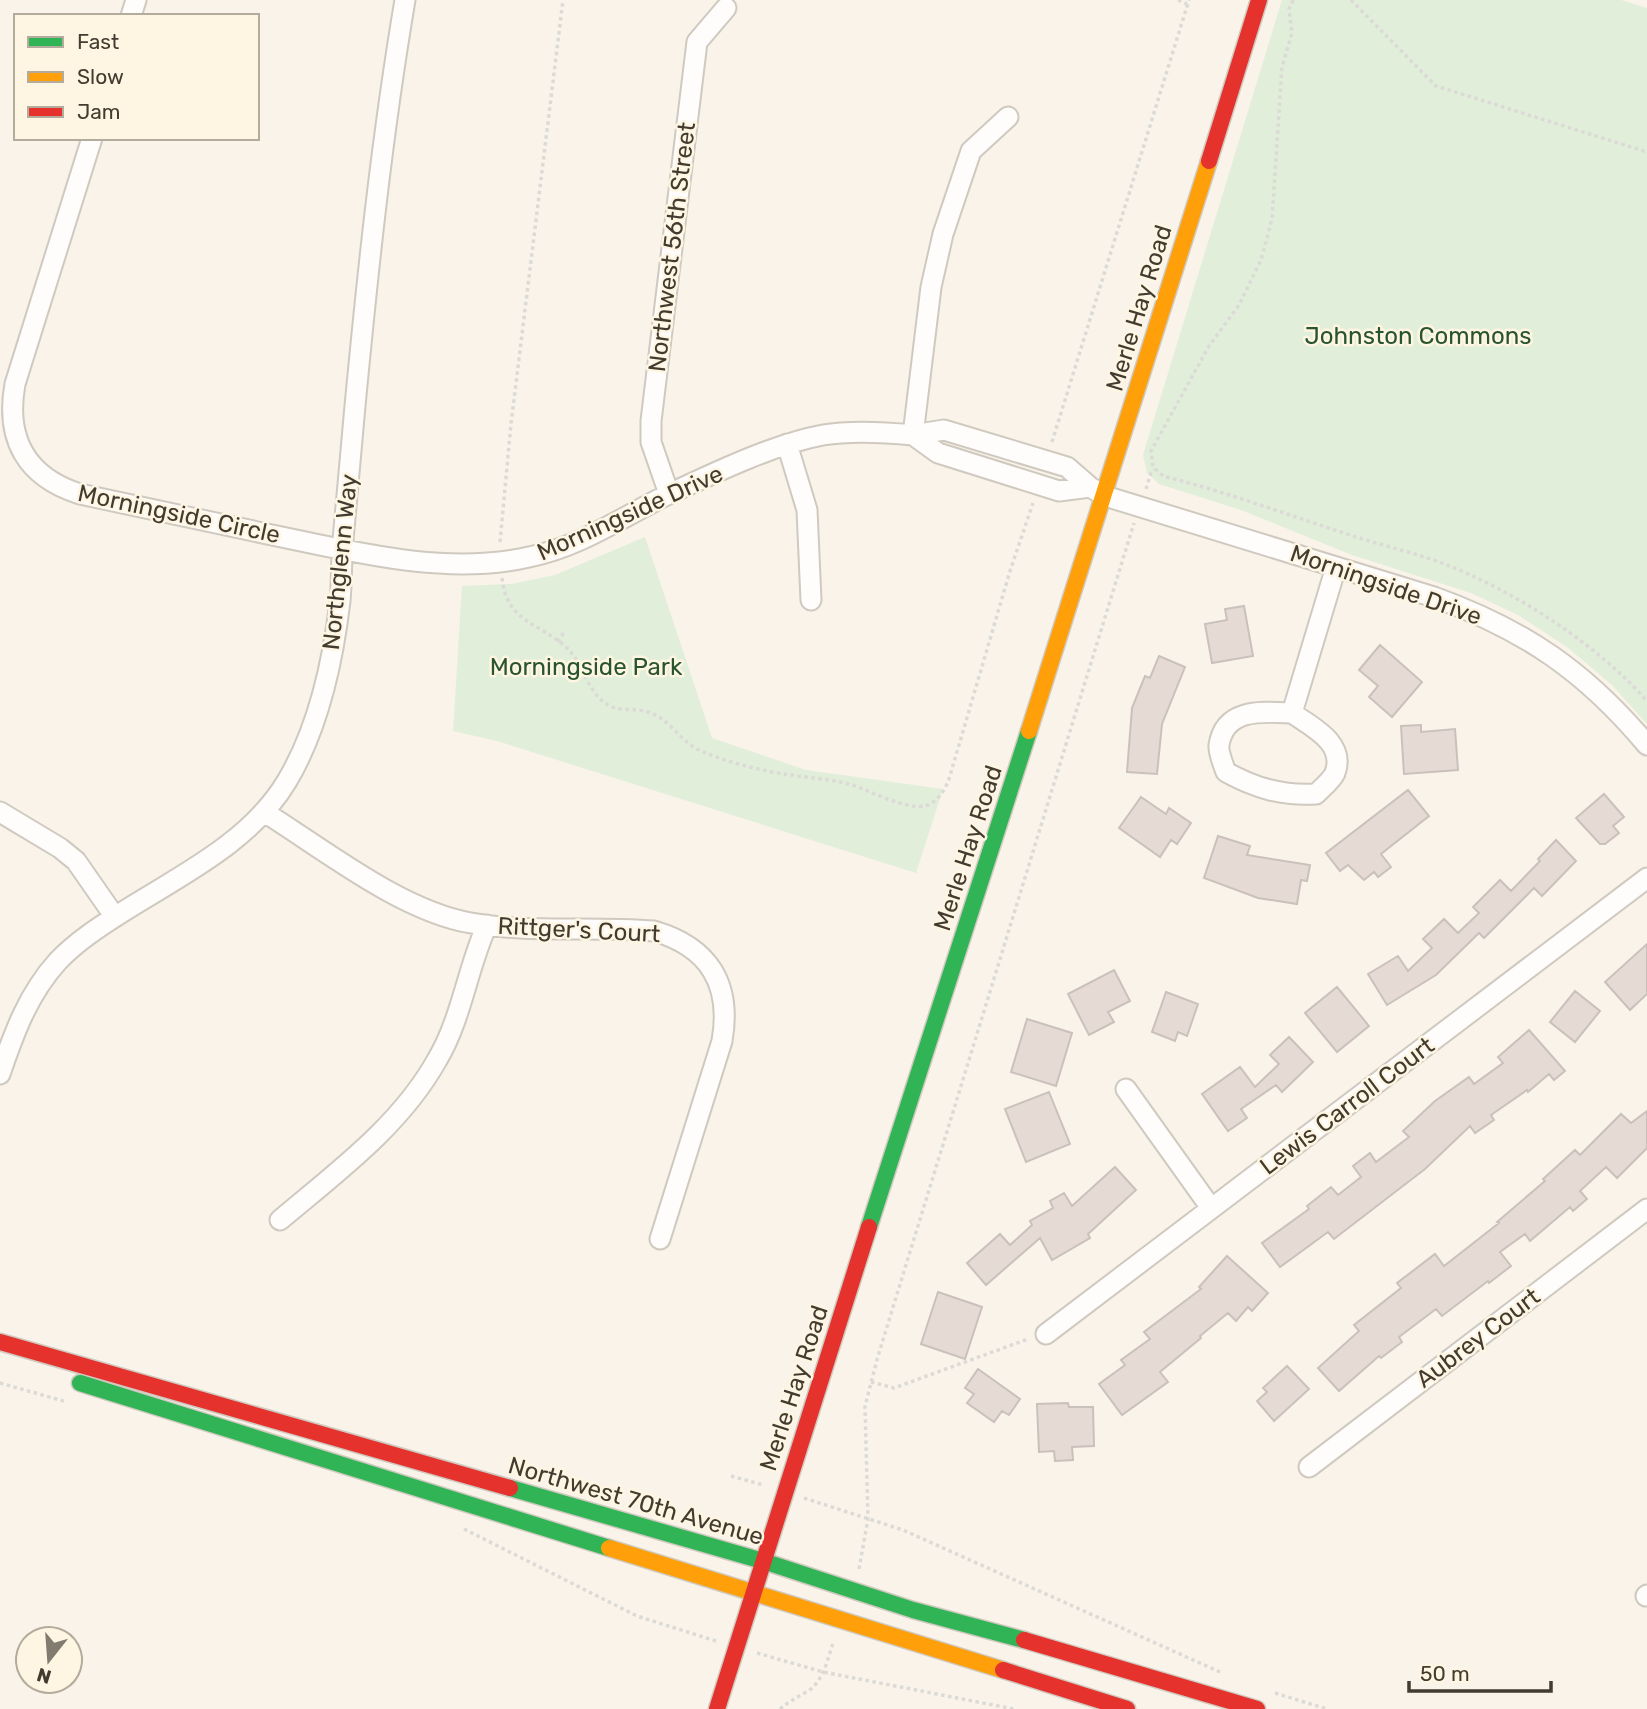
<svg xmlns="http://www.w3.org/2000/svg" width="1647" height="1709" font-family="Rubik,sans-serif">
  <rect width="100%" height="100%" fill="#f9f3e9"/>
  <path fill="#e1eeda" d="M 1282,0 L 1621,0 L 1647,8 L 1647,724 L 1612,685 L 1567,647 L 1518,615 L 1471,593 L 1352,555 L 1241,510 L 1159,484 L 1147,473 L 1143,455 Z
    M 645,537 L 712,738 L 806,770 L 943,789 L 916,873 L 497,741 L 453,731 L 462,586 L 512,584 L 555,575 Z"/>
  <path fill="#e6dad5" stroke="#cac1bc" stroke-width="2" d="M 1244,606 L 1253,656 L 1212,663 L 1205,624 L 1227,620 L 1225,609 Z
    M 1380,645 L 1422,682 L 1392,717 L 1369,697 L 1378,686 L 1359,670 Z
    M 1159,656 L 1185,667 L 1162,724 L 1157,774 L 1127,772 L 1132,708 L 1145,676 L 1150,678 Z
    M 1421,725 L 1421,732 L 1455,729 L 1458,770 L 1404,774 L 1401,726 Z
    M 1408,790 L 1429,816 L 1381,854 L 1391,867 L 1378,877 L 1374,872 L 1364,880 L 1348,865 L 1340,871 L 1326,853 Z
    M 1604,794 L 1624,817 L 1613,826 L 1619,833 L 1605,844 L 1600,844 L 1576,818 Z
    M 1141,797 L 1166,814 L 1169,808 L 1191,823 L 1177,844 L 1171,840 L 1160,857 L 1119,828 Z
    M 1218,836 L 1250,846 L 1247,855 L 1310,865 L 1307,881 L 1301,880 L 1297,904 L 1258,898 L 1204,878 Z
    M 1556,840 L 1576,861 L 1542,896 L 1534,888 L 1484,938 L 1479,933 L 1436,975 L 1387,1005 L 1368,974 L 1398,956 L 1408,971 L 1432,948 L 1423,939 L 1444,919 L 1458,933 L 1479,913 L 1473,907 L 1500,880 L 1511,891 L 1540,861 L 1538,859 Z
    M 1647,944 L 1647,994 L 1630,1010 L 1605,982 Z
    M 1114,970 L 1130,1001 L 1108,1012 L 1114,1022 L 1089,1035 L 1068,994 Z
    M 1337,987 L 1369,1026 L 1337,1052 L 1305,1013 Z
    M 1575,991 L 1600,1011 L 1575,1042 L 1550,1022 Z
    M 1166,992 L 1198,1004 L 1187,1036 L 1178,1032 L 1175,1041 L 1152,1032 Z
    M 1027,1019 L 1072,1033 L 1056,1086 L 1011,1072 Z
    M 1529,1030 L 1565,1071 L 1554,1080 L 1549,1074 L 1528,1092 L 1527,1090 L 1491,1115 L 1494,1120 L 1475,1133 L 1470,1126 L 1425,1169 L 1334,1239 L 1328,1232 L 1280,1267 L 1262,1243 L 1309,1209 L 1307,1206 L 1331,1187 L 1338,1195 L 1361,1177 L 1353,1166 L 1370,1153 L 1376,1162 L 1409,1137 L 1403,1131 L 1435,1101 L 1469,1077 L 1474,1084 L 1503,1063 L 1498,1057 Z
    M 1289,1037 L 1313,1062 L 1282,1092 L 1276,1085 L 1241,1109 L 1247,1118 L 1228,1131 L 1202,1094 L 1240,1067 L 1255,1087 L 1279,1064 L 1270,1055 Z
    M 1049,1092 L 1070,1144 L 1026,1162 L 1005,1109 Z
    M 1647,1111 L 1647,1148 L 1617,1178 L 1606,1167 L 1580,1191 L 1587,1199 L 1573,1211 L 1570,1207 L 1530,1241 L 1525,1234 L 1500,1252 L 1511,1266 L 1489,1283 L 1488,1281 L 1442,1316 L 1436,1309 L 1399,1337 L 1402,1342 L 1381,1358 L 1379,1356 L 1339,1391 L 1318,1368 L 1359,1331 L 1354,1325 L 1401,1288 L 1397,1283 L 1435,1254 L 1444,1266 L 1499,1223 L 1497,1222 L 1545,1181 L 1543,1179 L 1575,1150 L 1580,1155 L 1621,1114 L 1631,1123 Z
    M 1115,1167 L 1136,1190 L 1088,1234 L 1090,1238 L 1052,1260 L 1040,1238 L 986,1285 L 967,1263 L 1000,1234 L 1010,1245 L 1032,1225 L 1030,1221 L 1053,1208 L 1050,1201 L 1064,1193 L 1072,1206 Z
    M 1227,1256 L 1268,1293 L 1252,1311 L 1248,1307 L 1236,1321 L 1228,1313 L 1200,1336 L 1201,1338 L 1160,1372 L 1168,1382 L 1122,1415 L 1099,1384 L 1125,1365 L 1121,1360 L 1150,1339 L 1144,1332 L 1201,1289 L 1199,1287 Z
    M 938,1292 L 982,1307 L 965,1359 L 921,1344 Z
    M 1287,1366 L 1309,1389 L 1274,1421 L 1257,1401 L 1267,1392 L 1263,1388 Z
    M 978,1369 L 1020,1399 L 1009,1415 L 1002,1411 L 994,1422 L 967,1403 L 974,1394 L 965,1388 Z
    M 1068,1403 L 1069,1407 L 1093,1407 L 1094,1446 L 1072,1447 L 1073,1460 L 1055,1461 L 1054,1451 L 1039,1452 L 1037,1404 Z"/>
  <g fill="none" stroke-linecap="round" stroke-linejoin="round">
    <g stroke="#cfc9bf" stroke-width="23">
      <path id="street" d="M 131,16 L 136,0
        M 92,138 L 15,384 C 5,439 26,477 80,494 C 144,508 208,521 272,535 C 354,552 446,576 529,557 C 580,547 624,516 669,494 C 714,473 774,444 823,435 C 852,430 883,432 913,435 L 931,287 L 943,234 L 971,151 L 1008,117
        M 787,444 L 807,510 L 811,600
        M 1090,487 L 1059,491 L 938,453 L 913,435 L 944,430 L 1067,467 L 1090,487 L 1105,496 L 1434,597 C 1525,630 1585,671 1647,745
        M 669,494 L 651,442 L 651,421 L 697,42 L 726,8
        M 1292,713 C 1312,727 1346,743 1335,773 C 1332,780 1321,789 1316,794 C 1282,796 1255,788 1226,772 C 1223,764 1218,752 1219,745 C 1225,707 1264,712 1292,713 L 1336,567
        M 0,812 L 60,848 L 76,861 L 115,917
        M 264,812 C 325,850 401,911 471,923 C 531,933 593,926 654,931 C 709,947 732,984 722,1041 L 660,1239
        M 0,1074 C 14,1033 28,994 58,961 C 76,942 99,927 121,913 C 179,876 250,843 287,781 C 318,729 333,661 340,601 C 342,581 341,560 343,540 C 347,495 351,451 355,406 C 368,269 382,136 405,0
        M 1126,1089 L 1211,1208
        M 280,1220 C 337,1172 400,1126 437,1060 C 462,1018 467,969 487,925
        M 1046,1334 L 1647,878
        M 1309,1467 L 1647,1209
        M 1646,1596 L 1647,1595"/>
    </g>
    <g stroke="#cfc9bf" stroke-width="19">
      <path id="fast" d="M 869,1227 L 1029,731
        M 80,1383 L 609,1548
        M 510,1488 L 763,1561 L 913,1610 L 1024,1640"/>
    </g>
    <g stroke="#cfc9bf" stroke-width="19">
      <path id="slow" d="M 1029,731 L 1209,161
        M 609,1548 L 1003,1670"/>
    </g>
    <g stroke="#cfc9bf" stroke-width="19">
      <path id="jam" d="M 1209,161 L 1259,0
        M 0,1342 L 510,1488
        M 1024,1640 L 1257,1709
        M 1003,1670 L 1127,1709
        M 717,1709 L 869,1227"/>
    </g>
    <path stroke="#dbdad6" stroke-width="3.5" stroke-dasharray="3.5 3.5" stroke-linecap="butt" d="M 1178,0 L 1187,4
      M 1293,0 L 1289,9 L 1292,33 L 1282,67 L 1272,219 L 1261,260 L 1239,305 L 1209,346 L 1151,451 L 1153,467 L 1163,476 C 1227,492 1288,515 1350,535 C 1380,545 1412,552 1442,563 C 1513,590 1596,643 1647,701
      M 1351,0 L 1436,86 L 1647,152
      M 1052,442 L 1189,0
      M 1146,489 L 1151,473 L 1155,469
      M 500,542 L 511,424 L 563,0
      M 502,578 C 507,623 539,622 567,648 C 585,665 587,696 612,707 C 622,711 637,708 648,712 C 669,718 680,741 699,750 C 726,762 761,771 791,775 C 810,778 830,779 849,784 C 869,790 905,810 925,806 C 937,803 945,790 949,779 L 1010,571 L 1033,503
      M 558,642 L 564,632
      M 871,1382 L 894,1388 L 1028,1339
      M 0,1383 L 67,1402
      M 731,1476 L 763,1485
      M 804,1498 L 903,1530 L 1220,1672
      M 464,1529 L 637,1616 L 716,1641
      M 859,1569 L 868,1519 L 865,1406 L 878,1356 L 1134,523
      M 757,1653 L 823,1672 L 1014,1709
      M 1275,1693 L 1327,1709
      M 780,1709 C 789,1701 798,1697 808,1691 C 823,1682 828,1658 833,1643"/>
    <use href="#street" stroke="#fefdfc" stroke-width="19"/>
    <use href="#fast" stroke="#30b455" stroke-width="16"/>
    <use href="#slow" stroke="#ff9f0a" stroke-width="16"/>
    <use href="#jam" stroke="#e5322d" stroke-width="16"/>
  </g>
  <g text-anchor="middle" stroke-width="5" stroke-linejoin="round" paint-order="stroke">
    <g font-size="24" fill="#423b2f" stroke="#fff5e3">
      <text transform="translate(672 247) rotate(-83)" y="8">Northwest 56th Street</text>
      <text transform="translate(1139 308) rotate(-73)" y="8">Merle Hay Road</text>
      <text transform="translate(630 513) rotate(-24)" y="8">Morningside Drive</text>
      <text transform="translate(179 514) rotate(12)" y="8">Morningside Circle</text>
      <text transform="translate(340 562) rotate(-84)" y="8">Northglenn Way</text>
      <text transform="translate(1386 585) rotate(19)" y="8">Morningside Drive</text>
      <text transform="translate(968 848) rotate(-72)" y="8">Merle Hay Road</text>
      <text transform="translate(579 930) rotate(3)" y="8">Rittger's Court</text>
      <text transform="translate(1347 1106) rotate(-37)" y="8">Lewis Carroll Court</text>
      <text transform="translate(1478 1338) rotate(-37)" y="8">Aubrey Court</text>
      <text transform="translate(794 1388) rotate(-72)" y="8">Merle Hay Road</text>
      <text transform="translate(636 1501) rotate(16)" y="8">Northwest 70th Avenue</text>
    </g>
    <g font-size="24" fill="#28552d" stroke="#fff5e3">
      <text x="1418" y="344">Johnston Commons</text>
      <text x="586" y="675">Morningside Park</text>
    </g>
  </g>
  <rect x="14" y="14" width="245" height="126" fill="#fff5e3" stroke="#b3ab9b" stroke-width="2"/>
  <rect x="28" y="37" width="35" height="10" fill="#30b455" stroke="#b3ab9b" stroke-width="2"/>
  <text x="77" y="49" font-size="21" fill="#423b2f">Fast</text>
  <rect x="28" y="72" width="35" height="10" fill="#ff9f0a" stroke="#b3ab9b" stroke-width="2"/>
  <text x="77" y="84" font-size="21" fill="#423b2f">Slow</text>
  <rect x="28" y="107" width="35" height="10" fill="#e5322d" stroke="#b3ab9b" stroke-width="2"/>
  <text x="77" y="119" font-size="21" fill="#423b2f">Jam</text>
  <g transform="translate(49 1660) rotate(197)"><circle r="33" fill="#fff5e3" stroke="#b3ab9b" stroke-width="2"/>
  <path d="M0-5L12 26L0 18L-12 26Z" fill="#827b70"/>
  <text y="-10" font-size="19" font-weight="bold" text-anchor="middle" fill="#423b2f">N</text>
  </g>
  <path d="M1409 1681v10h142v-10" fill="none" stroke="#423b2f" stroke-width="3.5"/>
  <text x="1420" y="1681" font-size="21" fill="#423b2f" stroke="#fff5e3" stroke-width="5" paint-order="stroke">50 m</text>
</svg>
